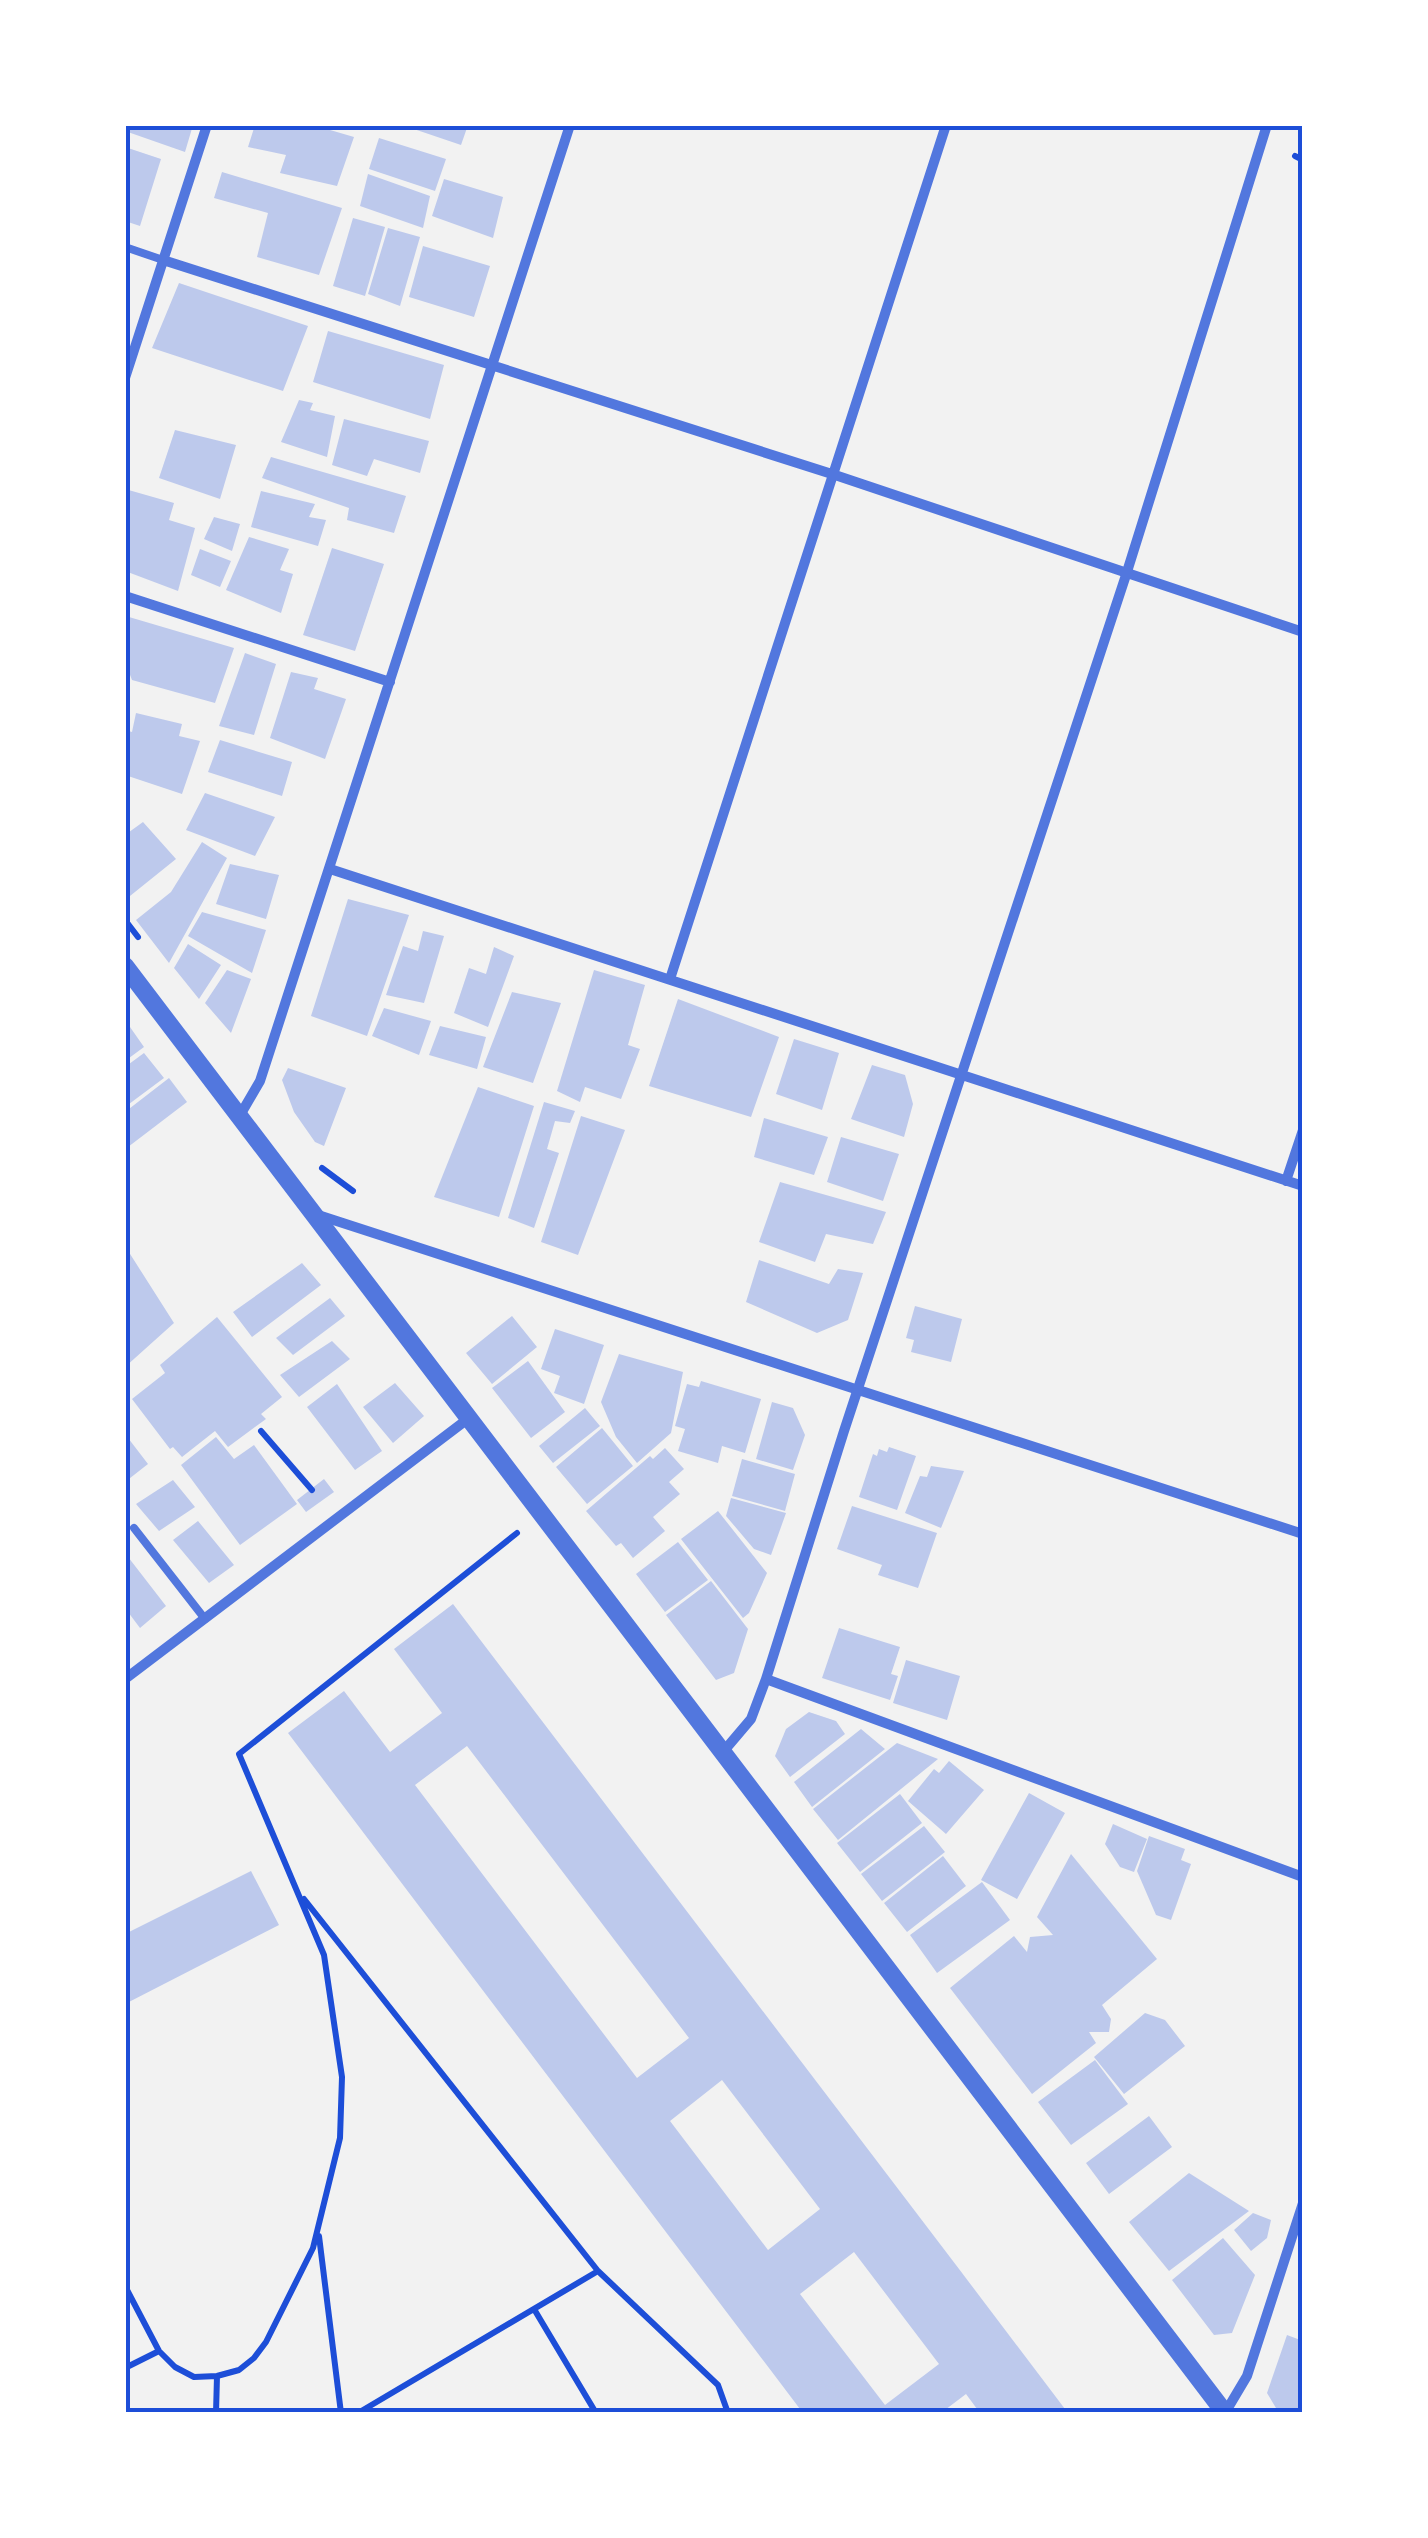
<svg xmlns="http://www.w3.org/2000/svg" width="1428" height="2538" font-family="'Fira Sans Condensed',sans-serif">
  <rect width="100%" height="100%" fill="#f2f2f2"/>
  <path fill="#bdc9ec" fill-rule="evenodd" d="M 125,125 L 193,125 L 185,152 L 125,131 Z
    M 255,125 L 313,125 L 354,137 L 337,186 L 280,173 L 286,155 L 248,147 Z
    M 402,125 L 468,125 L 461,145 Z
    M 379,138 L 446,159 L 435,191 L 369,169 Z
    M 125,147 L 161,159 L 140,226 L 125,221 Z
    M 222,172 L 342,208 L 319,275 L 257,257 L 268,213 L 214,198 Z
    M 368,174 L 430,196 L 423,228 L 360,206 Z
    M 444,179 L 503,197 L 493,238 L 432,216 Z
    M 353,218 L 385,227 L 365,296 L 333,286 Z
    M 388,228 L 420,237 L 400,306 L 368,294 Z
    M 423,246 L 490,266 L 474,317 L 409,297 Z
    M 179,283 L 308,326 L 283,391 L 152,348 Z
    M 328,331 L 444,365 L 430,419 L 313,382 Z
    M 299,400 L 313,403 L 310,410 L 335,416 L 327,457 L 281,442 Z
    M 344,419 L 429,441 L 420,473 L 374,459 L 367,476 L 332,465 Z
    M 175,430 L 236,445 L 220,499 L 159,478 Z
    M 271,457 L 406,496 L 394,533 L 347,520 L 349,508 L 262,478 Z
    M 125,489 L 174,503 L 169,520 L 195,528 L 178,591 L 125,571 Z
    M 261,491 L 315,504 L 309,517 L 326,520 L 318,546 L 251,527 Z
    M 214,517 L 240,524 L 232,551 L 204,539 Z
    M 249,537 L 289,549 L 280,570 L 293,574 L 281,613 L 226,590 Z
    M 332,548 L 384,564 L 355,651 L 303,635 Z
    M 200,549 L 231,561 L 220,587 L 191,575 Z
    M 129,617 L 234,648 L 215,703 L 132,680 L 125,662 L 125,632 Z
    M 245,653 L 276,664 L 254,735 L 219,726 Z
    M 291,672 L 318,678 L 314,689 L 346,699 L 325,759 L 270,738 Z
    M 136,713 L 182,724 L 179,736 L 200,741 L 182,794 L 125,775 L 125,730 L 132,732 Z
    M 220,740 L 292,762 L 282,796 L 208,772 Z
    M 205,793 L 275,817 L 255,856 L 186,830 Z
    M 143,822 L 176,859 L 125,900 L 125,835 Z
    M 202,842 L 227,858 L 169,963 L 136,920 L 171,892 Z
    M 230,864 L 279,875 L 266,919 L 216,904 Z
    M 348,899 L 409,915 L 367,1036 L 311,1016 Z
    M 202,912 L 266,930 L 252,973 L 188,936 Z
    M 423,931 L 444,936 L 424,1003 L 386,995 L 403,946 L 418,951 Z
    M 188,944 L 221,965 L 199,999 L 174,968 Z
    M 494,947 L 514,956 L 488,1027 L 454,1013 L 469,968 L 486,974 Z
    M 227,970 L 251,979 L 231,1033 L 205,1003 Z
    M 594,970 L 645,985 L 628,1045 L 640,1049 L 621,1099 L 585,1087 L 580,1102 L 557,1091 Z
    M 512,992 L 561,1003 L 533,1083 L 483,1067 Z
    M 678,999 L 779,1037 L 751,1117 L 649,1086 Z
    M 384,1008 L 431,1021 L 419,1055 L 372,1036 Z
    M 440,1026 L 486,1037 L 477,1069 L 429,1055 Z
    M 130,1027 L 144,1047 L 125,1061 L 125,1030 Z
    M 794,1039 L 839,1053 L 822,1110 L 776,1094 Z
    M 144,1053 L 164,1078 L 125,1107 L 125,1067 Z
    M 872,1065 L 905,1075 L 913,1104 L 904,1137 L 851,1119 Z
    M 288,1068 L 346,1088 L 324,1146 L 315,1142 L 294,1112 L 282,1080 Z
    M 169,1078 L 187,1102 L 128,1147 L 125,1143 L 125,1112 Z
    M 478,1087 L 534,1106 L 499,1217 L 434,1197 Z
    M 544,1102 L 575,1111 L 570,1123 L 555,1121 L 547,1149 L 559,1153 L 534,1228 L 508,1218 Z
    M 581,1116 L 625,1130 L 578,1255 L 541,1242 Z
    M 764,1118 L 828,1137 L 814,1175 L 754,1157 Z
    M 841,1137 L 899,1154 L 883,1201 L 827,1182 Z
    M 780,1182 L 886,1212 L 873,1244 L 826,1234 L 815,1262 L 759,1242 Z
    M 125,1246 L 174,1323 L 125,1367 Z
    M 759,1260 L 829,1284 L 838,1269 L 863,1273 L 848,1320 L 817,1333 L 746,1302 Z
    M 302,1263 L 321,1285 L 252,1337 L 233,1312 Z
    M 330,1298 L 345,1316 L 293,1355 L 276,1338 Z
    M 915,1306 L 962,1319 L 951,1362 L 911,1352 L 914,1340 L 906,1338 Z
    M 512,1316 L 537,1347 L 492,1384 L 466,1353 Z
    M 217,1317 L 282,1397 L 261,1414 L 266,1419 L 228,1447 L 215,1431 L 182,1457 L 173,1447 L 170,1449 L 132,1399 L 165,1373 L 160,1365 Z
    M 555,1329 L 604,1345 L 584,1404 L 554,1393 L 560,1376 L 541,1369 Z
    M 332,1341 L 350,1359 L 299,1397 L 280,1375 Z
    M 619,1354 L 683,1372 L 671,1433 L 637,1463 L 616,1437 L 601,1402 Z
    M 528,1361 L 565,1412 L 531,1438 L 492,1388 Z
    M 701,1381 L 761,1399 L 745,1453 L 722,1446 L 718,1463 L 678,1451 L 685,1429 L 675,1426 L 687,1384 L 699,1387 Z
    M 395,1383 L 424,1416 L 393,1443 L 363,1407 Z
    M 337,1384 L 382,1451 L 355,1470 L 307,1407 Z
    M 772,1402 L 793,1408 L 805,1435 L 793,1470 L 756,1459 Z
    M 585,1408 L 600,1426 L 553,1463 L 539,1446 Z
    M 602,1428 L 633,1466 L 587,1504 L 556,1467 Z
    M 125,1434 L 148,1464 L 125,1482 Z
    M 216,1437 L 234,1459 L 254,1445 L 297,1504 L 240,1545 L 181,1465 Z
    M 889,1447 L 916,1456 L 897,1510 L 859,1497 L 873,1454 L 877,1456 L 879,1449 L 887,1452 Z
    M 665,1448 L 684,1469 L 669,1482 L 680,1494 L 653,1517 L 665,1531 L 633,1558 L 621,1543 L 616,1546 L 586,1511 L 650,1456 L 653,1459 Z
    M 742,1459 L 795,1474 L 785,1511 L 732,1496 Z
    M 931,1466 L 964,1471 L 941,1528 L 905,1513 L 920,1476 L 927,1477 Z
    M 324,1479 L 334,1492 L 306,1512 L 297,1500 Z
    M 173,1480 L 195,1507 L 159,1531 L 136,1504 Z
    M 731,1498 L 786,1513 L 771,1555 L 754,1549 L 726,1516 Z
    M 852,1506 L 937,1533 L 918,1588 L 878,1575 L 882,1565 L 837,1549 Z
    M 718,1511 L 767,1573 L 749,1613 L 743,1618 L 681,1539 Z
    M 198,1521 L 234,1565 L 209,1583 L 173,1540 Z
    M 678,1542 L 708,1580 L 665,1612 L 636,1574 Z
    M 125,1553 L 166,1606 L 140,1628 L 125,1608 Z
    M 711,1581 L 748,1629 L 734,1673 L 716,1680 L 666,1615 Z
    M 453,1604 L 956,2265 L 1068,2413 L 980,2413 L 966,2394 L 941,2413 L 803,2413 L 288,1733 L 344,1691 L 390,1752 L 442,1713 L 394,1649 ZM 467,1746 L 689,2038 L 637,2078 L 415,1785 ZM 722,2080 L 820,2209 L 768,2250 L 670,2121 ZM 854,2252 L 939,2364 L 885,2405 L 800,2294 Z
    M 839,1628 L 900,1647 L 891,1674 L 898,1676 L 890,1700 L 822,1678 Z
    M 906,1660 L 960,1676 L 947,1720 L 893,1703 Z
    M 809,1712 L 836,1721 L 845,1734 L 790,1777 L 775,1756 L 786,1729 Z
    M 861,1729 L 885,1749 L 812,1807 L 794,1782 Z
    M 897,1743 L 938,1759 L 838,1840 L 813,1809 Z
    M 949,1761 L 984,1790 L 946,1834 L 908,1801 L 934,1769 L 939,1773 Z
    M 1029,1793 L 1065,1813 L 1017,1899 L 981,1880 Z
    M 900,1794 L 922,1823 L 860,1872 L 837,1843 Z
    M 1113,1824 L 1147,1839 L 1134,1872 L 1120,1867 L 1105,1844 Z
    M 924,1826 L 945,1852 L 882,1901 L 861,1874 Z
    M 1149,1836 L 1185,1849 L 1181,1860 L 1191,1864 L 1171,1920 L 1156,1915 L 1137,1871 Z
    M 1071,1854 L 1157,1959 L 1102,2005 L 1111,2019 L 1109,2032 L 1089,2032 L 1096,2043 L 1032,2094 L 950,1988 L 1014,1936 L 1027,1952 L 1030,1937 L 1053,1935 L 1037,1917 Z
    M 943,1856 L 966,1886 L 907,1932 L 884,1903 Z
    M 251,1871 L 279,1925 L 125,2004 L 125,1934 Z
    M 982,1882 L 1010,1920 L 937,1973 L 910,1935 Z
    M 1145,2013 L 1165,2020 L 1185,2046 L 1124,2094 L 1094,2057 Z
    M 1095,2060 L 1128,2104 L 1071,2145 L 1038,2102 Z
    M 1149,2116 L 1172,2147 L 1109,2194 L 1086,2163 Z
    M 1189,2173 L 1249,2211 L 1169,2271 L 1129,2222 Z
    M 1253,2213 L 1271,2220 L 1267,2238 L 1251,2251 L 1234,2230 Z
    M 1223,2238 L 1255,2275 L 1232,2333 L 1214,2335 L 1172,2280 Z
    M 1287,2335 L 1303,2341 L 1303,2413 L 1279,2413 L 1267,2393 Z"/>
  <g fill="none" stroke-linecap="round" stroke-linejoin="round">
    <path stroke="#1d4ed8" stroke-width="6" d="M 1295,156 L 1303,160
      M 125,920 L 138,937
      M 322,1168 L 353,1191
      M 261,1431 L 312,1490
      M 304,1899 L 598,2271 L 358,2413
      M 319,2236 L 341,2413
      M 598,2271 L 718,2385 L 728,2413
      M 125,2286 L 159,2351 L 175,2367 L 194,2377 L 217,2376 L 239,2370 L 254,2358 L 266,2342 L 313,2248 L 340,2138 L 342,2077 L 324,1955 L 239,1754 L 517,1533
      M 534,2309 L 596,2413
      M 125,2368 L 159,2351
      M 216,2413 L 217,2376"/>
    <path stroke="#5277de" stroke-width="8" d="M 125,247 L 163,260
      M 134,1528 L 205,1619"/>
    <path stroke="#5277de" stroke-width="10" d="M 163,260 L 835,475 L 1303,632
      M 125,378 L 207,125
      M 125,596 L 390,682
      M 330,869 L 1303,1186
      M 670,979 L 946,125
      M 239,1117 L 260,1081 L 570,125
      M 1286,1181 L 1303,1130
      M 315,1214 L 1303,1534
      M 125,1679 L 469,1418
      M 766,1679 L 1303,1877
      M 723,1752 L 751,1719 L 766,1679 L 844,1431 L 1126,575 L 1267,125
      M 1225,2413 L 1247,2376 L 1303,2203"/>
    <path stroke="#5277de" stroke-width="18" d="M 125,966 L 1225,2413"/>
  </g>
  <rect width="1428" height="2538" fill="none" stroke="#ffffff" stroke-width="255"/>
  <rect x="128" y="128" width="1172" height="2282" fill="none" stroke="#1d4ed8" stroke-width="4"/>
</svg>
